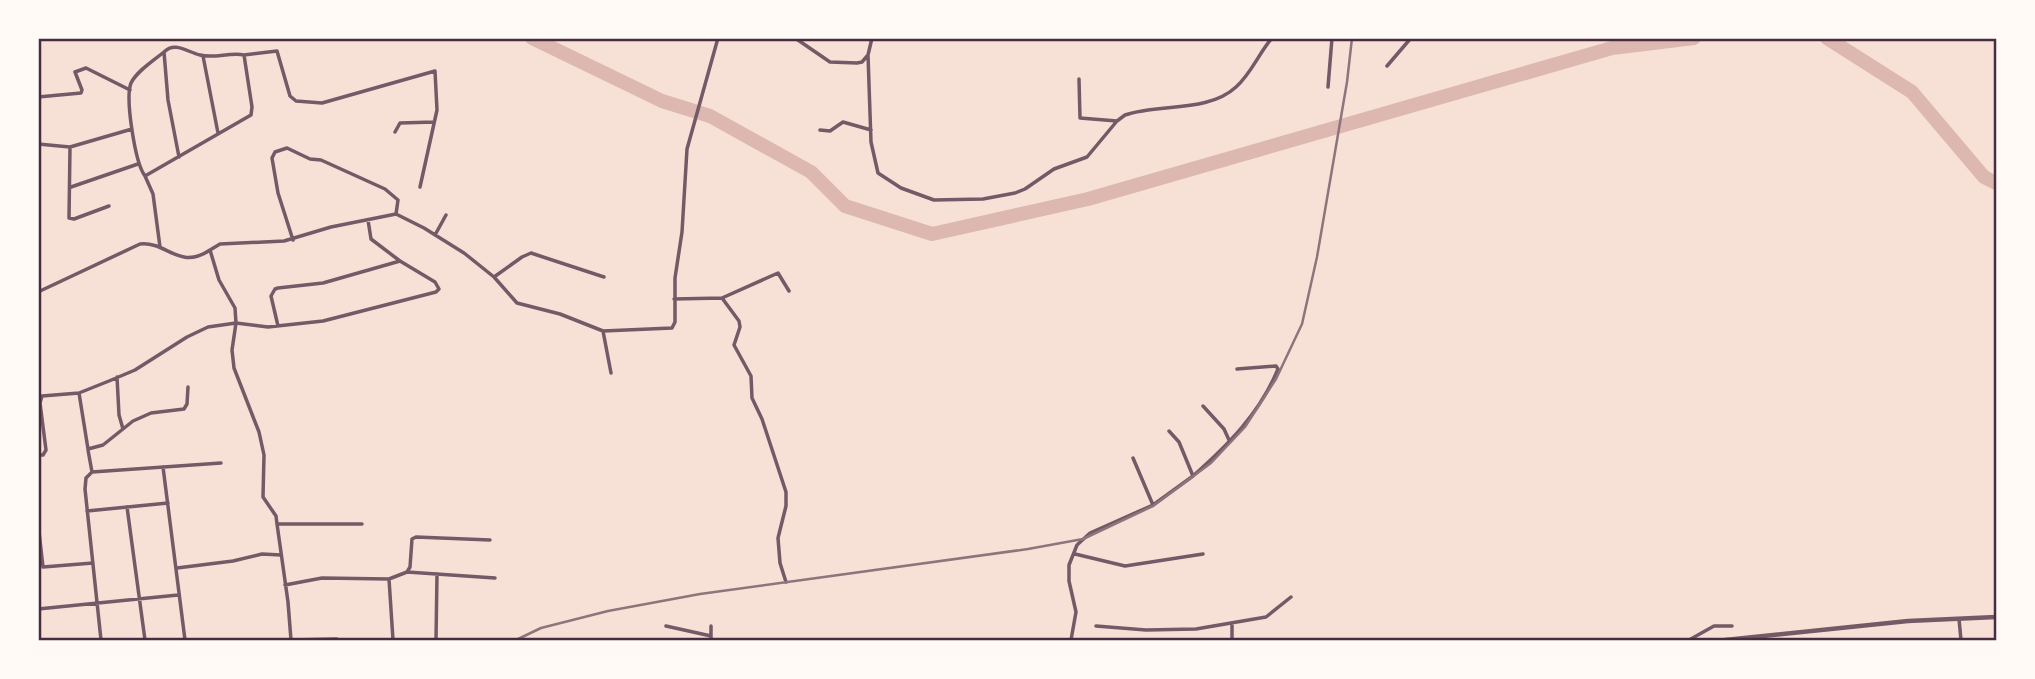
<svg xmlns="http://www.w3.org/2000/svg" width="2035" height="679" font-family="Commissioner,sans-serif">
  <rect width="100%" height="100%" fill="#f7e1d7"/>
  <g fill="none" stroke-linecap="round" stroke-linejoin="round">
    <path stroke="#dcb8b0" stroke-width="14" d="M 532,38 L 662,101 L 710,116 L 811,172 L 845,206 L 932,234 L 1088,199 L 1612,48 L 1694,38
      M 1827,38 L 1912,92 L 1984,177 L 1996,183"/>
    <path stroke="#755966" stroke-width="3.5" d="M 795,38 L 830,62 L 857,63 L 862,62 L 868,55 L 872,38
      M 244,55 L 277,51 L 290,96 L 296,101 L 322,103 L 435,71 L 437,110 L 420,187
      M 868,55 L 871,142 L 878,173 L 901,188 L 934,200 L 983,199 L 1015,193 L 1025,189 L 1054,169 L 1087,157 L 1117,121 L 1125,115 C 1159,103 1208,113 1236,87 C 1251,74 1259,53 1272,38
      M 203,56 L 218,133
      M 1387,66 L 1411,38
      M 1079,79 L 1080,118 L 1117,121
      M 1328,87 L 1332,38
      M 38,97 L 81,93 L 82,90 L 75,72 L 86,68 L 130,90
      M 820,130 L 830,131 L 843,122 L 871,130
      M 395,132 L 400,123 L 434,122
      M 38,144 L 70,147 L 132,129
      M 70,147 L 69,218 L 74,219 L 109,206
      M 145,176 C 135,163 125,98 131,83 C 137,71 154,60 164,52
      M 71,187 L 138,164
      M 368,220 L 371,239 L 400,261
      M 435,235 L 446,215
      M 293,240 L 278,193 L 272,158 L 275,152 L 287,148 L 310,159 L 321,160 L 385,189 L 398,200 L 396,214
      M 160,247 L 153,194 L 145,176 L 251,115 L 252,107 L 244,55 C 230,52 214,59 200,55 C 187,52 175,41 164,52 L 168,100 L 179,157
      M 494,277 L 522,257 L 531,253 L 604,277
      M 38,292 L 140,244 C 167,241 179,271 210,250
      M 722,298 L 778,273 L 789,291
      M 674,299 L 722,298 L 739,321 L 740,327 L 734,345 L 751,376 L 752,398 L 762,419 L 786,492 L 786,506 L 778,538 L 780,563 L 786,582
      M 603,331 L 611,373
      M 117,377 L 119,415 L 123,429 L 133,421 L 151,413 L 184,409 L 187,404 L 188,387
      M 79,393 L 88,449 L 103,445 L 123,429
      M 1203,406 L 1224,429 L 1229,440
      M 88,450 L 92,472
      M 38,455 L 43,455 L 46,450 L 40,403 L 42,396 L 79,393 L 109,381 L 135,370 L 187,337 L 208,327 L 236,323 L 268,327 L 323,321 L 436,292 L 439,289 L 435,282 L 400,261 L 323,283 L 278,288 L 275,289 L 271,296 L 278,326
      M 1133,458 L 1153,505
      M 163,467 L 185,640
      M 92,472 L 86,478 L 85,489 L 101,640
      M 92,472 L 221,463
      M 1193,476 C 1228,445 1260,413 1278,369 L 1276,366 L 1237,369
      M 127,507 L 145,640
      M 87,511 L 168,503
      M 38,523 L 43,567 L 93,563
      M 277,524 L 362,524
      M 1075,554 L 1125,566 L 1203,554
      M 177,568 L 233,561 L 262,554 L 281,555
      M 407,572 L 495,578
      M 389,579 L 393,640
      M 285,585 L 322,578 L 389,579 L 407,572 L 410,567 L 412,539 L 416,537 L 490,540
      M 38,609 L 178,595
      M 1959,619 L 1961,640
      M 1232,623 L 1232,640
      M 666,626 L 711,636
      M 1096,626 L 1146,630 L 1196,629 L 1266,617 L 1291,597
      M 291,640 L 288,602 L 277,524 L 276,516 L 263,497 L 264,455 L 259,432 L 234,368 L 232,350 L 236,323 L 235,308 L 219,280 L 210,250 L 220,244 L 284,241 L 331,227 L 396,214 L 424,228 L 464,253 L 494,277 L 517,303 L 560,314 L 603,331 L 672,328 L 675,322 L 675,278 L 682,232 L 687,149 L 718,38
      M 291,640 L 337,639
      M 436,640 L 437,574
      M 711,640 L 711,626
      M 1071,640 L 1076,612 L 1069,581 L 1069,565 L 1077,545 L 1090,533 L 1153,505 L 1193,476 L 1179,442 L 1169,431
      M 1689,640 L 1714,626 L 1732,626"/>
    <path stroke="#755966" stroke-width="4.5" d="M 1725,640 L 1908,621 L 1996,617"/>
    <path stroke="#8f747c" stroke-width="2.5" d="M 516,640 L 541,628 L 608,611 L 700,594 L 1028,549 L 1083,539 L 1153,506 L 1211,463 L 1245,427 L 1276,379 L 1302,324 L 1317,257 L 1347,82 L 1352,38"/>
  </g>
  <rect width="2035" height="679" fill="none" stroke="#fffaf5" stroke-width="80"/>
  <rect x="40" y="40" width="1955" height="599" fill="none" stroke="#4a2c40" stroke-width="2.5"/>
</svg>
